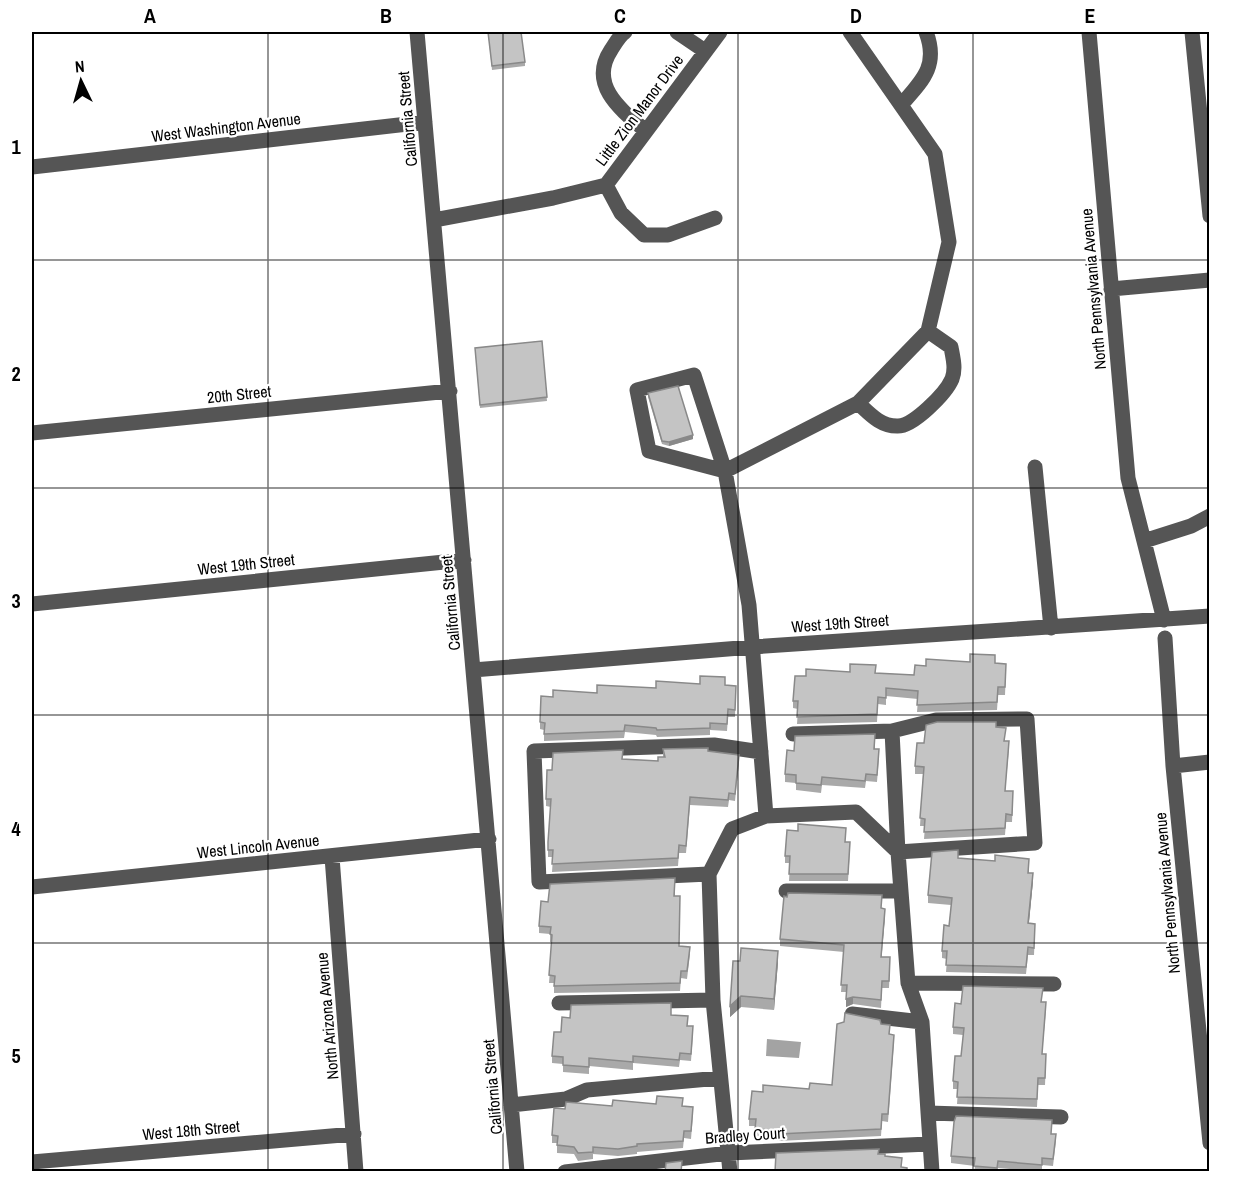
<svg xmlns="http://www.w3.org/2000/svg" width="1241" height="1203" font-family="'Archivo Narrow',sans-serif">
  <rect width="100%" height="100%" fill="#fff"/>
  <path fill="#a3a3a3" d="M 767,1039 L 801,1042 L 799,1058 L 766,1056 Z"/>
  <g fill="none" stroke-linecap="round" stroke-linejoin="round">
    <path stroke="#555" stroke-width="15" d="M 417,32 L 517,1172
      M 625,32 C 619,36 615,44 611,50 C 588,85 621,110 646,131
      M 677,32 L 705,51
      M 1089,32 L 1128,478 L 1164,620
      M 1192,32 L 1210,216
      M 901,105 C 922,81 939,66 926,32
      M 32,167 L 425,122
      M 606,185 L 621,213 L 644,235 L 668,235 L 715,218
      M 434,220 L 553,198 L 606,185 L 720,32
      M 1111,289 L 1210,280
      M 858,403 C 870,414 880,426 897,426 C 913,427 946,393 952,379 C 956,369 953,358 951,347 L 928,331
      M 32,433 L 450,391
      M 1035,467 L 1051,628
      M 1144,541 L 1191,526 L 1210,516
      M 32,604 L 464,560
      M 1165,638 L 1173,766 L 1210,1143
      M 473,670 L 752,647 L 1210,616
      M 793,734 L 892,731 L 936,720 L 1027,719 L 1035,843 L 898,852 L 892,731
      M 1173,766 L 1210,762
      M 766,816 L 749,605 L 725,471 L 694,375 L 637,390 L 649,451 L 725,471 L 858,403 L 928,331 L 949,242 L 935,154 L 850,32
      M 332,857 L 356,1172
      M 709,874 L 539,882 L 534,751 L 714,745 L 761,752
      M 32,887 L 489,839
      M 786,891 L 901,891
      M 908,983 L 1054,984
      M 559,1003 L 713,1000
      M 852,1014 L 922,1022
      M 511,1105 L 566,1099 L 587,1090 L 720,1078
      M 928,1113 L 1061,1117
      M 32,1162 L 354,1134
      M 565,1172 L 729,1153 L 929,1144
      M 730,1172 L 713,1000 L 709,874 L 732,829 L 766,816 L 856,812 L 898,852 L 908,983 L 922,1022 L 932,1172"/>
  </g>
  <path fill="#a9a9a9" d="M 488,32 L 525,62 L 525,66 L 492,70 Z
    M 542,341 L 547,401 L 480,408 L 475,348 Z
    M 648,393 L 693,439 L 669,446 L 662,444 L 648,397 Z
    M 995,663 L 1006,671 L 1005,695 L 998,695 L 997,710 L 917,712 L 918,699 L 886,696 L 886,705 L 878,704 L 877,722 L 797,724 L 798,709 L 793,708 L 793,701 L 806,676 L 876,673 L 914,675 L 926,666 Z
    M 725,685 L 736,686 L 735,717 L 728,717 L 727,731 L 710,730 L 710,735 L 657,737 L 656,735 L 625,732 L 624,738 L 544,741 L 544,730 L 540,729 L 540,722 L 553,697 L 656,688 Z
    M 996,727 L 1009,749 L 1005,791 L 1013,798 L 1012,822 L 1006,822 L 1005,835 L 924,839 L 925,826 L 920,826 L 923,774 L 915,774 L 915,766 L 924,743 Z
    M 875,741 L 875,749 L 879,757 L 877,782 L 866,781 L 865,788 L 822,785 L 821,793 L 796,790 L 796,783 L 785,782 L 785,774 L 794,751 Z
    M 663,749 L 708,751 L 739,762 L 735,801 L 729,800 L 728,807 L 690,805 L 686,853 L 679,853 L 678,866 L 552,872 L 553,857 L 548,857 L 548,849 L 551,807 L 546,806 L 546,799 L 552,770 L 623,759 L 658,761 L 663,757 Z
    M 845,842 L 850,849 L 848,881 L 789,881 L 790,863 L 785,863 L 785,856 Z
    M 958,858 L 1029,867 L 1029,873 L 1033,881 L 1029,923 L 1035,931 L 1034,955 L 1028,955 L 1026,974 L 946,972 L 947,959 L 942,958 L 942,951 L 949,926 L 951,905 L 928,903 L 928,895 Z
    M 675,885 L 675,896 L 679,946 L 690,954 L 687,979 L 681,978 L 680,991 L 554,993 L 554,983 L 549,983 L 552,942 L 550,942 L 550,934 L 539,933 L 539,926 L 548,902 Z
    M 881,908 L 885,916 L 881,957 L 890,965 L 889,988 L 882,988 L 881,1008 L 853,1004 L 846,1007 L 847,992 L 841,992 L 844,952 L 780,946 L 780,939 Z
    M 733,961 L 778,962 L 774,1010 L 741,1007 L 730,1017 Z
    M 1042,1002 L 1046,1010 L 1042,1054 L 1046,1061 L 1045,1085 L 1038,1085 L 1037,1107 L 957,1104 L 958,1089 L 953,1089 L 953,1081 L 961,1056 L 963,1035 L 953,1034 L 953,1027 L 961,1004 Z
    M 671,1015 L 687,1026 L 693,1034 L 691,1061 L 680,1060 L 679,1067 L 633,1063 L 633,1070 L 589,1066 L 589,1074 L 563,1072 L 563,1064 L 552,1063 L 552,1056 L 561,1032 L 570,1018 Z
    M 844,1022 L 881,1024 L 890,1034 L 894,1042 L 888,1122 L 882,1121 L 881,1136 L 778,1141 L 772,1137 L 755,1136 L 755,1126 L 749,1126 L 749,1119 L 763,1092 L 809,1089 L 832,1085 Z
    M 612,1106 L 682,1106 L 693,1114 L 691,1139 L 684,1138 L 683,1148 L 637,1152 L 637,1154 L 618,1156 L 593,1154 L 593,1159 L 578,1161 L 574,1154 L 557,1153 L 557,1143 L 552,1143 L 552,1135 L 565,1109 Z
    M 1052,1134 L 1056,1141 L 1053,1166 L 1042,1165 L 1042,1172 L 998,1168 L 997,1172 L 974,1172 L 975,1166 L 951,1163 L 951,1156 Z"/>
  <path fill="#898989" d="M 693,435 L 693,439 L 669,446 L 669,442 Z
    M 1033,873 L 1033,881 L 1028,931 L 1028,923 Z
    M 885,909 L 885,916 L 881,964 L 881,957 Z
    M 778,951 L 778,962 L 774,1010 L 774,999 Z
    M 741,996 L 741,1007 L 730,1017 L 730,1006 Z
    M 853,997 L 853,1004 L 846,1007 L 846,999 Z"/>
  <path fill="#c4c4c4" stroke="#898989" stroke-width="1.5" d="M 488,32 L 521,32 L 525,62 L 492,66 Z
    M 542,341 L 547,397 L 480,405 L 475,348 Z
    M 678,386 L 693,435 L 669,442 L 662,441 L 648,393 Z
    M 970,654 L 995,655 L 995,663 L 1006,664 L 1005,687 L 998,687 L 997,702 L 917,705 L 918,691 L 886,688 L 886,698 L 878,697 L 877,714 L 797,717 L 798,701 L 793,701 L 795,676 L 806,676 L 806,669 L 850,672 L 850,664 L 876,665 L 875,673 L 914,675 L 915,665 L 926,666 L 926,659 L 970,662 Z
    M 700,676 L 725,677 L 725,685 L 736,686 L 735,710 L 728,709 L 727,724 L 710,723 L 710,728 L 657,730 L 656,728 L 625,725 L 624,731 L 544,734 L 545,723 L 540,722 L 541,696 L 553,697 L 553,690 L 597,693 L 597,685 L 656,688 L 656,681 L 700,684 Z
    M 937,722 L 996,722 L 996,727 L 1006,728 L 1004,741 L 1009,741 L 1005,791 L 1013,791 L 1012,815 L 1006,814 L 1005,828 L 924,832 L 925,819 L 920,818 L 924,767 L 915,766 L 917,743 L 924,743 L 926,725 Z
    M 875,734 L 874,749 L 879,749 L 877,775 L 866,774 L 865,781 L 822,777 L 821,785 L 796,783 L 796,775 L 785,774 L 787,750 L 794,751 L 795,736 Z
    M 708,748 L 708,751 L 739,755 L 735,794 L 729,793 L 728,800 L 690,797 L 686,846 L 679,845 L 678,858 L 552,864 L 553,850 L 548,850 L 548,842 L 551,799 L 546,799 L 547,770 L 552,770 L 553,753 L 623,750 L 622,759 L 658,761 L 658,757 L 665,757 L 663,749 Z
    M 798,824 L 846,828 L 845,842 L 850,842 L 848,874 L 789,874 L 790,856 L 785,856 L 787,830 L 798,831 Z
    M 958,850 L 958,858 L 995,861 L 995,855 L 1029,859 L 1028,873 L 1033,873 L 1028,923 L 1035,924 L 1034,948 L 1028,947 L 1026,967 L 946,965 L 947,951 L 942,951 L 944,925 L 949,926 L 952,898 L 928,895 L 932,852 Z
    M 675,878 L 674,896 L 680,896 L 679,946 L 690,947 L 687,971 L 681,971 L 680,983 L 554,986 L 555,976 L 549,975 L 552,935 L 550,934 L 551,927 L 539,926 L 541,901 L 548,902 L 550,884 Z
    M 788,893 L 882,895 L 881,908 L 885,909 L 881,957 L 890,957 L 889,981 L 882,981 L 881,1000 L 853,997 L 846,999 L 847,985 L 841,985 L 844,945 L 780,939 L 784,896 L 787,897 Z
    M 741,948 L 778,951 L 774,999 L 741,996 L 730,1006 L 733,961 L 740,961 Z
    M 963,986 L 1043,988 L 1041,1002 L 1046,1002 L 1042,1054 L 1046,1054 L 1045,1078 L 1038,1078 L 1037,1099 L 957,1097 L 958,1082 L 953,1081 L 955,1056 L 961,1056 L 964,1028 L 953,1027 L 955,1003 L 961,1004 Z
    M 671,1003 L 671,1015 L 688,1016 L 687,1026 L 693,1026 L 691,1054 L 680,1053 L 679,1060 L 633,1056 L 633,1062 L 589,1058 L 589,1067 L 563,1065 L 563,1057 L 552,1056 L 554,1032 L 561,1032 L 562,1017 L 570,1018 L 571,1005 Z
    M 845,1013 L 880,1020 L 881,1024 L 890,1025 L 889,1034 L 894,1035 L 888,1114 L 882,1114 L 881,1129 L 778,1134 L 772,1130 L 755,1129 L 756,1119 L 749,1119 L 752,1091 L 763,1092 L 763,1085 L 809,1089 L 810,1083 L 832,1085 L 837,1024 L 844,1022 Z
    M 657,1096 L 683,1098 L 682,1106 L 693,1107 L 691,1131 L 684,1131 L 683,1141 L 637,1144 L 637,1146 L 618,1149 L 593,1147 L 593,1152 L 578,1153 L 574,1147 L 557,1145 L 558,1136 L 552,1135 L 554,1108 L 565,1109 L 566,1102 L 612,1106 L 613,1100 L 656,1104 Z
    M 956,1116 L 1052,1120 L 1051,1134 L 1056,1134 L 1053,1159 L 1042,1158 L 1042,1165 L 998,1161 L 997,1168 L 974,1166 L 975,1158 L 951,1156 L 954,1122 Z
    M 879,1149 L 878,1154 L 885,1154 L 885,1156 L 902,1158 L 901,1167 L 907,1168 L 907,1172 L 775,1172 L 776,1153 Z
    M 682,1161 L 681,1172 L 665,1172 L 666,1163 Z"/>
  <path fill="none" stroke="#000" stroke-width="1.5" stroke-opacity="0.55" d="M 268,32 L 268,1172M 503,32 L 503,1172M 738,32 L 738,1172M 973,32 L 973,1172M 32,260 L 1210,260M 32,488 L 1210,488M 32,715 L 1210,715M 32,943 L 1210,943"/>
  <g text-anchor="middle" stroke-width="4.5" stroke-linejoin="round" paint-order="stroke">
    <g font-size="16" fill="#000" stroke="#fff">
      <text transform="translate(639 110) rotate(-53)" y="6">Little Zion Manor Drive</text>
      <text transform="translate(407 119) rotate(-95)" y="6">California Street</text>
      <text transform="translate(226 127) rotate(-7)" y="6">West Washington Avenue</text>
      <text transform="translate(1093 289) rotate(-95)" y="6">North Pennsylvania Avenue</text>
      <text transform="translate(239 394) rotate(-6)" y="6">20th Street</text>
      <text transform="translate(246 564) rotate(-6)" y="6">West 19th Street</text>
      <text transform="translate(450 603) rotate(-95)" y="6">California Street</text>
      <text transform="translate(840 623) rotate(-4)" y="6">West 19th Street</text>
      <text transform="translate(258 846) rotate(-6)" y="6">West Lincoln Avenue</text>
      <text transform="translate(1167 893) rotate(-95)" y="6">North Pennsylvania Avenue</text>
      <text transform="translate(327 1016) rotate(-95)" y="6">North Arizona Avenue</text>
      <text transform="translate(492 1087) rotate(-95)" y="6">California Street</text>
      <text transform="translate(191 1130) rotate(-5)" y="6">West 18th Street</text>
      <text transform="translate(745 1135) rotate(-4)" y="6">Bradley Court</text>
    </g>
  </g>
  <rect width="1241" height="1203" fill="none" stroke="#ffffff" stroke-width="66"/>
  <g transform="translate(81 81) rotate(355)" stroke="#ffffff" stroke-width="4.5" paint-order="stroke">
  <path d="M0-4.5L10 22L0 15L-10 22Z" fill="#000000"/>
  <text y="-9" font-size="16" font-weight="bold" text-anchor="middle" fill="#000000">N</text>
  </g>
  <rect x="33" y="33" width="1175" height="1137" fill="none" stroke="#000" stroke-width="2"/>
  <g font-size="20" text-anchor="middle" font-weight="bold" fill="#000">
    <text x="150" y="23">A</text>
    <text x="386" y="23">B</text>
    <text x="620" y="23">C</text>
    <text x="856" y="23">D</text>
    <text x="1090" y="23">E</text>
    <text x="16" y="154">1</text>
    <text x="16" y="381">2</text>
    <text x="16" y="608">3</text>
    <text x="16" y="836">4</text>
    <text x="16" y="1063">5</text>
  </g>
</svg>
